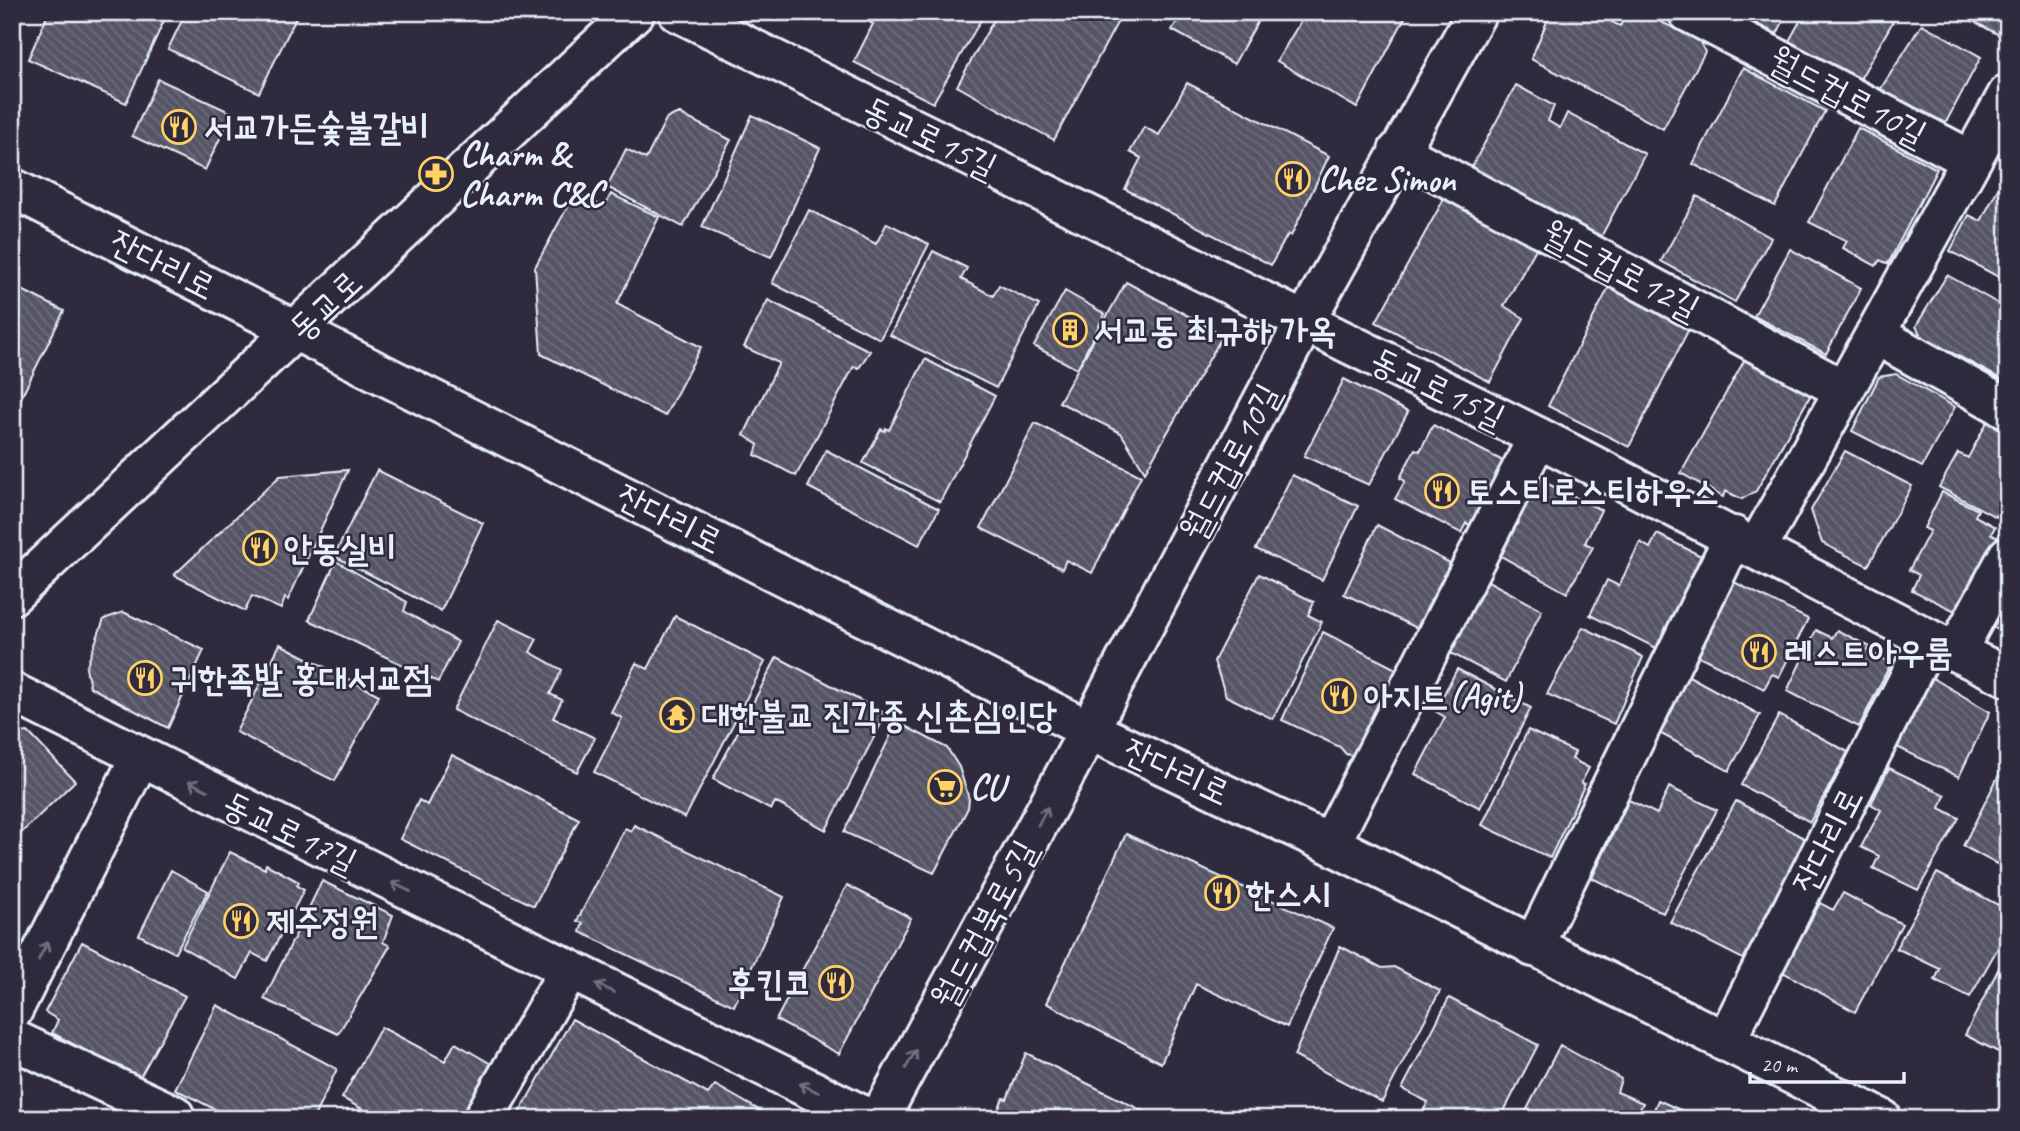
<svg xmlns="http://www.w3.org/2000/svg" width="2020" height="1131" font-family="Caveat,'Poor Story',sans-serif">
  <defs>
    <pattern id="building-back-hatch" width="6" height="6" patternUnits="userSpaceOnUse" patternTransform="scale(1.75)"><rect width="6" height="6" fill="#575565"/><path d="M-1 5l2 2M0 0l6 6M5-1l2 2" fill="none" stroke="#6f6e7c"/></pattern>
  </defs>
  <rect width="100%" height="100%" fill="#2f2a3d"/>
  <filter id="ink" filterUnits="userSpaceOnUse"><feTurbulence type="fractalNoise" baseFrequency=".0143" numOctaves="2"/><feDisplacementMap in="SourceGraphic" scale="14" xChannelSelector="R" yChannelSelector="G"/><feConvolveMatrix kernelMatrix="1 2 1 2 8 2 1 2 1" color-interpolation-filters="sRGB"/></filter>
  <g filter="url(#ink)">
    <path fill="url(#building-back-hatch)" stroke="#e8f1f8" stroke-width="2" d="M 12,12 L 24,12 L 12,36 Z
      M 49,12 L 168,12 L 126,103 L 28,59 Z
      M 186,12 L 299,12 L 259,93 L 168,49 Z
      M 865,12 L 983,12 L 985,13 L 933,103 L 854,62 L 873,24 L 862,18 Z
      M 998,12 L 1123,12 L 1054,140 L 957,86 Z
      M 1182,12 L 1263,12 L 1234,64 L 1172,30 Z
      M 1306,12 L 1408,12 L 1357,108 L 1277,61 Z
      M 1551,12 L 1617,12 L 1612,22 L 1620,26 L 1628,12 L 1653,12 L 1658,14 L 1659,21 L 1699,40 L 1705,52 L 1663,129 L 1531,59 Z
      M 1733,12 L 1788,12 L 1777,34 Z
      M 1805,12 L 1889,12 L 1896,16 L 1859,81 L 1789,41 Z
      M 1957,12 L 2008,12 L 2008,40 Z
      M 1922,24 L 1981,57 L 1944,126 L 1880,90 Z
      M 1743,68 L 1825,111 L 1775,206 L 1693,164 Z
      M 158,79 L 232,113 L 205,170 L 132,136 Z
      M 1187,83 L 1329,156 L 1291,236 L 1288,234 L 1271,265 L 1125,189 L 1141,158 L 1130,152 L 1144,127 L 1159,135 Z
      M 1516,85 L 1554,106 L 1548,121 L 1560,128 L 1567,113 L 1645,154 L 1601,237 L 1471,168 Z
      M 676,114 L 680,114 L 731,140 L 683,227 L 607,187 L 626,149 L 646,159 L 666,119 Z
      M 752,115 L 820,148 L 771,257 L 702,227 Z
      M 1858,128 L 1937,169 L 1888,264 L 1880,260 L 1876,266 L 1843,248 L 1847,241 L 1809,222 Z
      M 2003,179 L 2008,181 L 2008,282 L 1950,251 L 1969,215 L 1981,221 Z
      M 575,193 L 604,207 L 611,194 L 659,217 L 617,304 L 701,347 L 665,416 L 541,354 L 535,267 Z
      M 1446,195 L 1538,245 L 1504,306 L 1524,318 L 1490,382 L 1376,322 Z
      M 1697,196 L 1771,238 L 1735,302 L 1661,261 Z
      M 809,210 L 876,244 L 887,223 L 929,244 L 880,339 L 772,283 Z
      M 1790,249 L 1861,288 L 1826,354 L 1754,316 Z
      M 933,251 L 967,268 L 961,279 L 993,296 L 999,285 L 1039,305 L 996,388 L 890,335 Z
      M 1947,275 L 2008,309 L 2008,383 L 1921,336 L 1916,326 Z
      M 1613,279 L 1693,321 L 1629,447 L 1548,406 Z
      M 1126,282 L 1223,335 L 1145,472 L 1121,433 L 1059,402 Z
      M 12,285 L 64,311 L 17,406 L 12,403 Z
      M 1065,291 L 1105,314 L 1077,369 L 1034,346 Z
      M 768,300 L 870,351 L 859,368 L 854,366 L 796,476 L 755,455 L 758,445 L 744,435 L 779,363 L 744,347 Z
      M 1749,352 L 1814,389 L 1756,491 L 1742,499 L 1725,491 L 1723,497 L 1681,473 Z
      M 925,359 L 995,396 L 940,502 L 863,463 L 881,429 L 885,431 L 886,428 L 889,430 Z
      M 1896,374 L 1955,407 L 1922,467 L 1852,431 L 1879,377 Z
      M 1344,379 L 1408,412 L 1369,485 L 1304,456 Z
      M 1987,422 L 2004,431 L 2008,423 L 2008,518 L 1998,513 L 1996,517 L 1939,487 L 1958,453 L 1968,458 Z
      M 1035,423 L 1141,476 L 1092,573 L 1066,560 L 1062,569 L 981,528 Z
      M 1433,425 L 1505,462 L 1473,526 L 1466,523 L 1461,533 L 1395,499 L 1405,481 L 1400,478 L 1415,449 L 1420,451 Z
      M 826,450 L 939,509 L 919,545 L 808,487 Z
      M 1845,451 L 1912,486 L 1868,566 L 1822,543 L 1811,510 Z
      M 348,470 L 288,600 L 285,598 L 281,609 L 252,596 L 245,611 L 174,575 L 280,476 Z
      M 377,470 L 483,523 L 441,611 L 334,556 Z
      M 1292,475 L 1358,506 L 1322,580 L 1256,549 Z
      M 1538,479 L 1601,510 L 1585,543 L 1593,547 L 1567,593 L 1501,556 Z
      M 1942,492 L 1978,510 L 1975,516 L 1995,527 L 1991,534 L 1998,538 L 1959,613 L 1912,590 L 1919,575 L 1909,570 L 1930,531 L 1924,528 Z
      M 1377,525 L 1450,563 L 1419,629 L 1344,594 Z
      M 1657,534 L 1711,561 L 1658,649 L 1590,615 L 1607,580 L 1619,586 L 1640,542 L 1650,548 Z
      M 336,561 L 407,602 L 404,611 L 458,642 L 438,682 L 309,620 Z
      M 1259,574 L 1314,602 L 1308,615 L 1322,622 L 1273,719 L 1226,696 L 1214,661 Z
      M 1486,580 L 1542,610 L 1506,682 L 1449,652 Z
      M 1734,582 L 1808,619 L 1779,677 L 1772,674 L 1764,689 L 1697,655 Z
      M 2008,601 L 2008,635 L 1993,627 Z
      M 123,612 L 204,650 L 168,728 L 90,687 L 86,668 L 104,619 Z
      M 675,616 L 765,662 L 685,818 L 594,772 L 622,718 L 611,712 L 636,663 L 648,669 Z
      M 498,620 L 537,639 L 530,652 L 562,670 L 550,694 L 562,700 L 553,718 L 595,738 L 577,772 L 453,710 Z
      M 1583,627 L 1643,657 L 1614,724 L 1547,694 Z
      M 1816,630 L 1832,638 L 1837,630 L 1870,647 L 1868,651 L 1891,663 L 1859,727 L 1787,691 Z
      M 1323,632 L 1400,671 L 1354,756 L 1346,754 L 1340,747 L 1282,720 Z
      M 280,644 L 379,695 L 335,781 L 236,732 Z
      M 777,657 L 886,714 L 826,830 L 775,802 L 771,810 L 713,779 Z
      M 1457,669 L 1531,708 L 1480,808 L 1415,774 L 1445,717 L 1435,711 Z
      M 1687,675 L 1760,715 L 1729,771 L 1656,731 Z
      M 1931,677 L 1990,712 L 1959,777 L 1895,746 Z
      M 1779,715 L 1848,752 L 1810,822 L 1741,785 Z
      M 897,722 L 947,748 L 959,767 L 969,799 L 968,808 L 934,873 L 844,832 Z
      M 1528,730 L 1575,752 L 1572,759 L 1589,768 L 1581,783 L 1585,784 L 1550,858 L 1482,825 Z
      M 28,732 L 75,781 L 12,842 L 12,734 Z
      M 452,755 L 579,819 L 534,906 L 400,839 L 419,800 L 427,805 Z
      M 2008,757 L 2008,870 L 1963,846 Z
      M 1889,768 L 1945,795 L 1940,808 L 1959,818 L 1918,890 L 1873,868 L 1879,856 L 1861,847 L 1881,810 L 1871,804 Z
      M 1669,787 L 1717,810 L 1663,913 L 1592,878 L 1629,800 L 1657,814 Z
      M 1736,801 L 1811,842 L 1747,961 L 1670,922 Z
      M 634,825 L 784,897 L 734,1006 L 580,932 L 583,923 L 577,921 L 625,828 L 631,831 Z
      M 1126,834 L 1333,928 L 1287,1027 L 1196,984 L 1161,1063 L 1046,1003 Z
      M 230,852 L 265,869 L 266,864 L 299,882 L 297,886 L 304,890 L 267,961 L 252,953 L 238,979 L 182,947 Z
      M 171,870 L 208,891 L 175,953 L 139,935 Z
      M 1937,873 L 2008,910 L 2008,930 L 1970,997 L 1935,980 L 1940,969 L 1896,948 Z
      M 322,881 L 393,915 L 383,942 L 390,946 L 338,1034 L 264,999 Z
      M 847,885 L 911,918 L 839,1054 L 776,1020 Z
      M 1843,893 L 1902,924 L 1855,1012 L 1783,972 L 1820,903 L 1833,910 Z
      M 82,942 L 185,996 L 139,1079 L 52,1033 L 58,1020 L 45,1012 Z
      M 1340,946 L 1382,968 L 1394,967 L 1440,991 L 1382,1102 L 1294,1056 Z
      M 2008,950 L 2008,1057 L 1965,1035 Z
      M 1449,998 L 1538,1045 L 1500,1119 L 1434,1119 L 1422,1113 L 1428,1102 L 1402,1089 Z
      M 217,1005 L 337,1069 L 313,1119 L 234,1119 L 175,1089 Z
      M 572,1019 L 708,1094 L 715,1085 L 775,1119 L 516,1119 Z
      M 381,1027 L 445,1061 L 455,1043 L 493,1065 L 463,1119 L 380,1119 L 342,1098 Z
      M 1560,1045 L 1621,1079 L 1617,1092 L 1643,1103 L 1635,1119 L 1522,1119 Z
      M 1026,1053 L 1159,1119 L 994,1119 L 1003,1098 L 1007,1099 Z
      M 1658,1100 L 1700,1119 L 1650,1119 Z"/>
    <g fill="none" stroke-linecap="round" stroke-linejoin="round">
      <g stroke="#e8f1f8" stroke-width="44">
        <path id="minor" d="M 678,12 L 1538,437 L 1929,639 L 2008,677
          M 1688,12 L 1971,160
          M 1398,151 L 1844,390
          M 12,188 L 1089,730 L 1330,844 L 1882,1119
          M 1875,334 L 2008,409
          M 1757,548 L 2008,94
          M 12,595 L 635,12
          M 1956,652 L 2008,556
          M 12,692 L 870,1119
          M 1330,844 L 1538,437
          M 1533,947 L 1734,536
          M 12,1012 L 140,757
          M 12,1039 L 174,1115
          M 1725,1042 L 1929,639
          M 483,1119 L 569,970
          M 879,1119 L 1089,730 L 1304,323 L 1477,12"/>
      </g>
      <use href="#minor" stroke="#2f2a3d" stroke-width="38"/>
    </g>
    <defs><path id="oneway-shaft" d="M-6 0H5M1.5-3L5.5 0L1.5 3" fill="none" stroke-width="1.6" stroke-linecap="round" stroke-linejoin="round" transform="scale(1.75)"/></defs>
    <g stroke="#70707e">
      <use href="#oneway-shaft" transform="translate(198 786) rotate(-154)"/>
      <use href="#oneway-shaft" transform="translate(1043 816) rotate(-62)"/>
      <use href="#oneway-shaft" transform="translate(401 887) rotate(-154)"/>
      <use href="#oneway-shaft" transform="translate(43 951) rotate(-63)"/>
      <use href="#oneway-shaft" transform="translate(605 988) rotate(-154)"/>
      <use href="#oneway-shaft" transform="translate(911 1059) rotate(-61)"/>
      <use href="#oneway-shaft" transform="translate(809 1088) rotate(-154)"/>
    </g>
  </g>
  <defs>
    <g id="restaurant-ring" transform="scale(1.75)"><circle r="9.5" fill="#2f2a3d" stroke="#ffd166" stroke-width="1.5"/><path d="M-5-6h1v4h1v-4h1v4h1v-4h1v5L-1.5 .5V6h-2V.5L-5-1ZM5-6V6H3V1.5H1.5Q1.5-4 5-6Z" fill="#ffd166"/></g>
    <g id="pharmacy-ring" transform="scale(1.75)"><circle r="9.5" fill="#2f2a3d" stroke="#ffd166" stroke-width="1.5"/><path d="M-2-6h4v4h4v4h-4v4h-4v-4h-4v-4h4Z" fill="#ffd166"/></g>
    <g id="building-ring" transform="scale(1.75)"><circle r="9.5" fill="#2f2a3d" stroke="#ffd166" stroke-width="1.5"/><path d="M-4-6H4V6H1V3H-1V6H-4ZM-2.5-4.3h1.7v1.8h-1.7ZM.8-4.3h1.7v1.8H.8ZM-2.5-1h1.7V.8h-1.7ZM.8-1h1.7V.8H.8Z" fill="#ffd166"/></g>
    <g id="temple-ring" transform="scale(1.75)"><circle r="9.5" fill="#2f2a3d" stroke="#ffd166" stroke-width="1.5"/><path d="M0-6L5-2H3V0L6.5 2.5H4V6H1.5V3h-3V6H-4V2.5H-6.5L-3 0V-2H-5Z" fill="#ffd166"/></g>
    <g id="supermarket-ring" transform="scale(1.75)"><circle r="9.5" fill="#2f2a3d" stroke="#ffd166" stroke-width="1.5"/><path d="M-6-5.5h2.5l.6 2H6L4.5 2H-2.5L-4.4-4H-6ZM-1.5 3.2a1.3 1.3 0 1 0 .1 0ZM3 3.2a1.3 1.3 0 1 0 .1 0Z" fill="#ffd166"/></g>
  </defs>
  <g fill-rule="evenodd">
    <use href="#restaurant-ring" x="179" y="127"/>
    <use href="#pharmacy-ring" x="436" y="174"/>
    <use href="#restaurant-ring" x="1293" y="179"/>
    <use href="#building-ring" x="1070" y="330"/>
    <use href="#restaurant-ring" x="1442" y="491"/>
    <use href="#restaurant-ring" x="260" y="548"/>
    <use href="#restaurant-ring" x="1759" y="652"/>
    <use href="#restaurant-ring" x="145" y="678"/>
    <use href="#restaurant-ring" x="1339" y="696"/>
    <use href="#temple-ring" x="677" y="715"/>
    <use href="#supermarket-ring" x="945" y="787"/>
    <use href="#restaurant-ring" x="1222" y="893"/>
    <use href="#restaurant-ring" x="241" y="921"/>
    <use href="#restaurant-ring" x="836" y="983"/>
  </g>
  <g text-anchor="middle" stroke-width="5" stroke-linejoin="round" paint-order="stroke">
    <g font-size="35" fill="#e8f1f8" stroke="#2f2a3d">
      <text transform="translate(1848 96) rotate(28)" y="12">월드컵로10길</text>
      <text transform="translate(930 137) rotate(26)" y="12">동교로15길</text>
      <text transform="translate(163 264) rotate(27)" y="12">잔다리로</text>
      <text transform="translate(1621 270) rotate(28)" y="12">월드컵로12길</text>
      <text transform="translate(325 305) rotate(-43)" y="12">동교로</text>
      <text transform="translate(1438 388) rotate(26)" y="12">동교로15길</text>
      <text transform="translate(1230 462) rotate(-62)" y="12">월드컵로10길</text>
      <text transform="translate(670 518) rotate(27)" y="12">잔다리로</text>
      <text transform="translate(1177 771) rotate(25)" y="12">잔다리로</text>
      <text transform="translate(290 832) rotate(26)" y="12">동교로17길</text>
      <text transform="translate(1827 840) rotate(-63)" y="12">잔다리로</text>
      <text transform="translate(984 924) rotate(-62)" y="12">월드컵북로5길</text>
    </g>
    <g font-size="35" font-weight="bold" fill="#e8f1f8" stroke="#2f2a3d" text-anchor="start">
      <text x="204" y="139">서교가든숯불갈비</text>
      <text x="460" y="166">Charm &amp;<tspan x="460" dy="40">Charm C&amp;C</tspan></text>
      <text x="1318" y="191">Chez Simon</text>
      <text x="1094" y="342">서교동 최규하 가옥</text>
      <text x="1466" y="503">토스티로스티하우스</text>
      <text x="284" y="560">안동실비</text>
      <text x="1784" y="664">레스트아우룸</text>
      <text x="170" y="690">귀한족발 홍대서교점</text>
      <text x="1364" y="708">아지트(Agit)</text>
      <text x="702" y="727">대한불교 진각종 신촌심인당</text>
      <text x="970" y="799">CU</text>
      <text x="1246" y="905">한스시</text>
      <text x="266" y="933">제주정원</text>
      <text x="812" y="995" text-anchor="end">후킨코</text>
    </g>
  </g>
  <rect width="2020" height="1131" fill="none" stroke="#2f2a3d" stroke-width="42"/>
  <rect x="21" y="21" width="1978" height="1089" fill="none" stroke="#e8f1f8" stroke-width="2.5" filter="url(#ink)"/>
  <path d="M1750 1072v10h154v-10" fill="none" stroke="#e8f1f8" stroke-width="3.5"/>
  <text x="1761" y="1072" font-size="21" fill="#e8f1f8" stroke="#2f2a3d" stroke-width="5" paint-order="stroke">20 m</text>
</svg>
